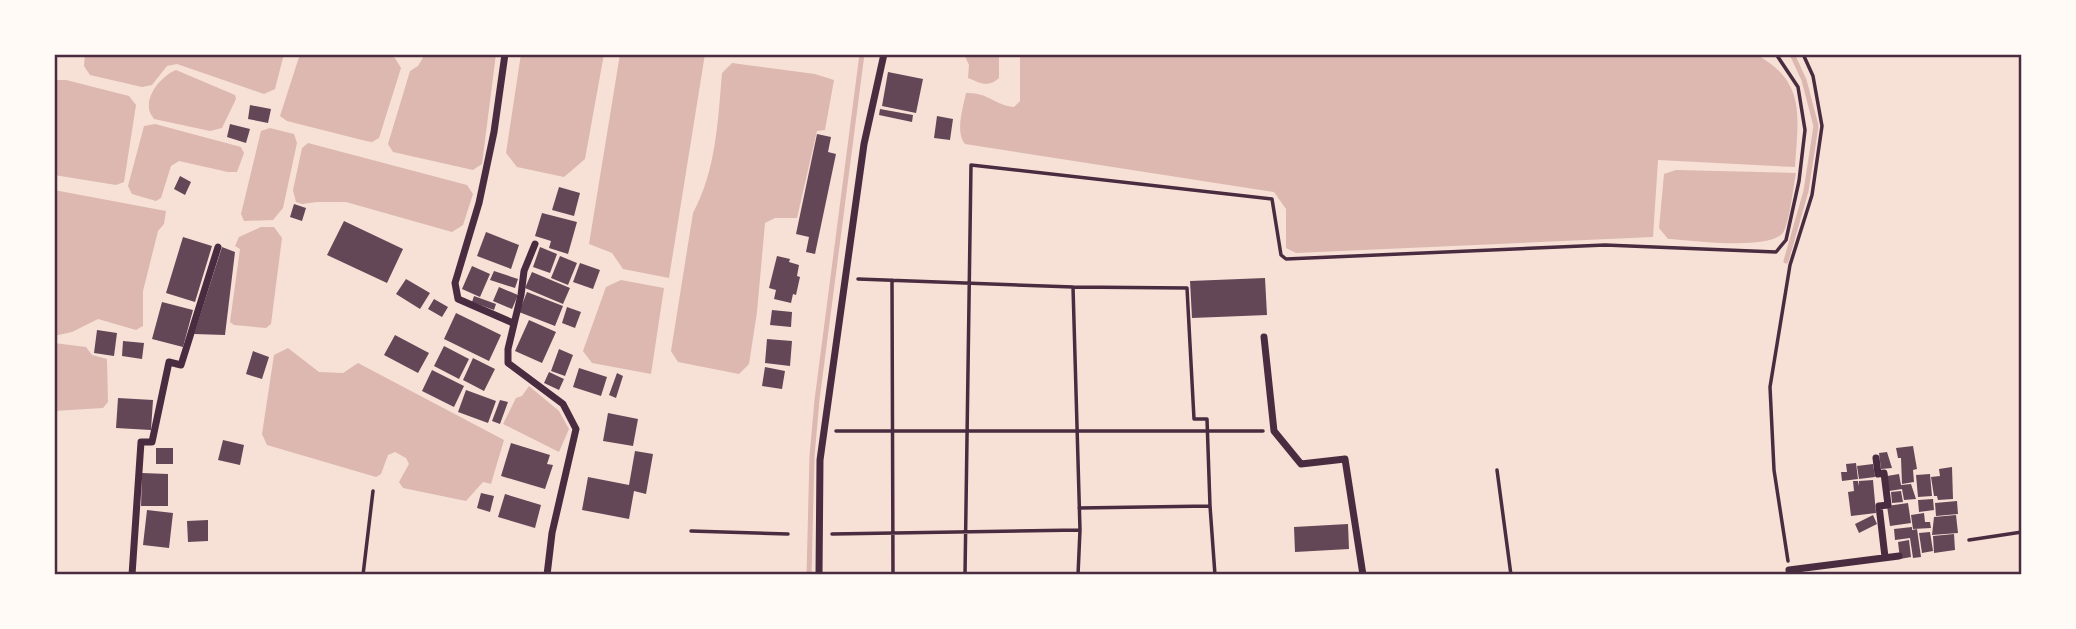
<svg xmlns="http://www.w3.org/2000/svg" width="2076" height="629" font-family="Roboto,sans-serif">
  <rect width="100%" height="100%" fill="#f7e1d7"/>
  <path fill="#dcb8b0" d="M 85,54 L 284,54 L 275,89 L 264,94 L 177,64 L 167,66 L 152,85 L 142,87 L 90,75 L 84,66 Z
    M 300,54 L 386,54 L 395,58 L 401,68 L 379,138 L 372,142 L 366,141 L 287,121 L 280,116 Z
    M 425,54 L 496,54 L 482,164 L 473,170 L 393,152 L 388,144 L 410,71 L 418,66 Z
    M 521,54 L 604,54 L 585,159 L 564,177 L 517,167 L 506,153 Z
    M 620,54 L 705,54 L 669,278 L 623,269 L 612,253 L 589,244 Z
    M 964,54 L 999,54 L 999,78 C 988,88 980,83 968,78 L 969,65 Z
    M 1020,54 L 1755,54 C 1807,81 1798,117 1795,167 L 1658,160 L 1653,237 L 1296,253 L 1286,248 L 1286,209 L 1274,192 L 965,144 C 955,132 963,108 966,93 C 988,92 994,105 1014,107 L 1020,101 Z
    M 732,63 L 815,74 L 834,80 L 825,130 L 817,131 L 797,218 L 775,218 L 765,223 L 757,312 L 749,364 L 739,374 L 678,362 L 671,351 L 693,213 C 716,171 718,120 722,73 Z
    M 176,70 L 235,95 L 236,99 L 222,128 L 210,131 L 154,119 C 152,116 149,112 149,108 C 147,93 163,75 176,70 Z
    M 54,80 L 66,80 L 129,96 L 136,105 L 124,182 L 116,185 L 54,175 Z
    M 155,124 L 241,147 L 244,153 L 237,172 L 228,172 L 179,161 L 171,166 L 161,198 L 156,201 L 132,194 L 128,186 L 144,126 Z
    M 270,128 L 294,134 L 297,143 L 283,208 L 273,220 L 244,221 L 241,214 L 261,131 Z
    M 308,143 L 467,185 L 473,194 L 463,225 L 452,232 L 346,202 L 317,202 L 302,204 L 296,202 L 293,190 L 302,148 Z
    M 1676,170 L 1796,173 C 1793,188 1790,219 1784,231 C 1774,252 1690,240 1668,239 L 1659,228 L 1664,174 Z
    M 54,190 L 166,211 L 164,224 L 158,231 L 143,291 L 143,326 L 136,330 L 98,319 L 72,332 L 54,336 Z
    M 261,227 L 274,227 L 282,238 L 271,324 L 266,328 L 234,325 L 230,322 L 240,249 L 235,246 L 239,237 Z
    M 621,280 L 664,288 L 651,374 L 592,363 L 583,351 L 606,287 Z
    M 54,343 L 86,347 L 92,355 L 107,359 L 108,402 L 103,408 L 54,411 Z
    M 288,348 L 319,372 L 343,373 L 358,363 L 504,440 L 491,484 L 483,482 L 466,501 L 403,488 L 399,482 L 409,464 L 406,458 L 395,452 L 388,455 L 381,474 L 376,477 L 267,445 L 262,434 L 274,355 Z
    M 529,386 L 559,411 L 569,429 L 559,452 L 503,424 L 516,398 L 522,396 Z"/>
  <g fill="none" stroke-linecap="round" stroke-linejoin="round">
    <path stroke="#dcb8b0" stroke-width="5" d="M 1786,261 L 1806,191 L 1816,126 L 1804,80 L 1792,54
      M 809,575 L 812,456 L 817,400 L 862,54"/>
  </g>
  <path fill="#644757" d="M 888,72 L 923,79 L 916,113 L 882,106 Z
    M 250,105 L 271,109 L 268,123 L 248,119 Z
    M 880,109 L 913,115 L 912,122 L 879,115 Z
    M 937,116 L 953,119 L 950,140 L 934,138 Z
    M 230,124 L 250,129 L 246,143 L 227,137 Z
    M 817,134 L 831,137 L 828,152 L 836,154 L 815,254 L 806,252 L 809,237 L 796,234 Z
    M 180,176 L 191,182 L 185,195 L 174,189 Z
    M 559,187 L 580,193 L 574,216 L 552,210 Z
    M 294,204 L 306,208 L 302,221 L 290,217 Z
    M 542,213 L 577,222 L 568,254 L 549,248 L 551,241 L 535,236 Z
    M 344,221 L 403,249 L 387,283 L 327,255 Z
    M 486,232 L 519,245 L 511,269 L 477,256 Z
    M 183,237 L 212,246 L 195,302 L 166,293 Z
    M 222,247 L 235,252 L 225,335 L 194,334 Z
    M 540,247 L 557,254 L 550,273 L 533,267 Z
    M 560,256 L 577,263 L 568,285 L 551,278 Z
    M 777,256 L 790,259 L 789,262 L 799,265 L 797,276 L 800,277 L 796,295 L 793,294 L 791,303 L 774,299 L 776,290 L 769,288 Z
    M 580,263 L 600,270 L 593,289 L 573,282 Z
    M 472,266 L 490,274 L 480,297 L 462,289 Z
    M 494,271 L 518,279 L 515,288 L 490,280 Z
    M 532,272 L 570,288 L 563,304 L 525,288 Z
    M 1265,278 L 1267,315 L 1192,318 L 1190,281 Z
    M 406,279 L 430,293 L 420,309 L 396,294 Z
    M 499,287 L 518,295 L 512,309 L 493,301 Z
    M 527,292 L 563,306 L 555,326 L 519,312 Z
    M 474,296 L 496,304 L 494,310 L 472,302 Z
    M 434,299 L 448,307 L 442,317 L 428,309 Z
    M 162,302 L 193,310 L 183,347 L 152,339 Z
    M 567,307 L 581,312 L 575,328 L 562,323 Z
    M 772,310 L 792,312 L 791,327 L 770,325 Z
    M 456,313 L 501,335 L 489,361 L 444,339 Z
    M 529,320 L 556,332 L 542,363 L 515,351 Z
    M 97,330 L 117,333 L 114,356 L 94,353 Z
    M 395,335 L 429,353 L 418,373 L 384,355 Z
    M 767,339 L 792,341 L 790,366 L 765,363 Z
    M 123,341 L 144,343 L 142,359 L 122,356 Z
    M 444,346 L 469,359 L 459,379 L 434,366 Z
    M 559,349 L 573,355 L 565,376 L 551,371 Z
    M 253,351 L 269,357 L 262,379 L 246,374 Z
    M 473,358 L 495,369 L 484,391 L 463,380 Z
    M 765,367 L 785,371 L 782,389 L 762,386 Z
    M 579,368 L 607,377 L 601,396 L 573,387 Z
    M 432,370 L 464,386 L 454,407 L 422,391 Z
    M 549,372 L 564,379 L 559,390 L 544,383 Z
    M 617,373 L 623,376 L 616,398 L 609,395 Z
    M 466,390 L 496,401 L 488,423 L 458,412 Z
    M 118,398 L 153,400 L 151,430 L 116,428 Z
    M 500,400 L 508,402 L 500,424 L 492,421 Z
    M 608,413 L 638,419 L 633,446 L 603,441 Z
    M 223,440 L 244,445 L 240,465 L 218,460 Z
    M 511,443 L 550,455 L 547,464 L 553,465 L 545,489 L 501,476 Z
    M 1913,446 L 1917,469 L 1913,470 L 1914,482 L 1902,484 L 1901,458 L 1898,458 L 1896,448 Z
    M 156,448 L 173,448 L 173,464 L 156,464 Z
    M 635,451 L 653,454 L 646,494 L 634,491 L 629,519 L 582,510 L 588,477 L 629,485 Z
    M 1887,452 L 1892,468 L 1881,469 L 1879,453 Z
    M 1856,463 L 1858,479 L 1842,481 L 1841,472 L 1847,472 L 1846,464 Z
    M 1873,464 L 1875,477 L 1859,479 L 1857,466 Z
    M 1952,467 L 1953,499 L 1938,500 L 1937,496 L 1934,496 L 1931,477 L 1940,476 L 1939,469 Z
    M 142,473 L 168,474 L 168,506 L 141,506 Z
    M 1899,474 L 1901,485 L 1911,484 L 1916,499 L 1904,500 L 1902,489 L 1889,491 L 1887,476 Z
    M 1930,474 L 1932,496 L 1918,497 L 1916,475 Z
    M 1873,480 L 1876,513 L 1851,516 L 1848,492 L 1854,491 L 1853,481 L 1858,481 L 1859,486 L 1859,481 Z
    M 1901,491 L 1903,502 L 1892,503 L 1891,492 Z
    M 481,493 L 494,496 L 490,512 L 477,508 Z
    M 505,494 L 541,505 L 535,528 L 498,517 Z
    M 1933,499 L 1934,510 L 1919,512 L 1918,500 Z
    M 1957,501 L 1958,514 L 1936,516 L 1935,503 Z
    M 1908,503 L 1911,523 L 1890,526 L 1887,506 Z
    M 147,510 L 173,513 L 169,548 L 143,545 Z
    M 1924,513 L 1925,522 L 1930,522 L 1931,528 L 1913,529 L 1911,515 Z
    M 1873,515 L 1877,524 L 1859,533 L 1855,524 Z
    M 1956,515 L 1958,533 L 1932,535 L 1934,517 Z
    M 208,520 L 208,541 L 188,542 L 187,521 Z
    M 1348,524 L 1349,549 L 1295,552 L 1294,527 Z
    M 1912,527 L 1912,530 L 1917,529 L 1921,557 L 1913,558 L 1910,538 L 1895,540 L 1894,529 Z
    M 1930,532 L 1933,551 L 1922,553 L 1919,533 Z
    M 1954,534 L 1955,550 L 1934,553 L 1933,536 Z
    M 1909,540 L 1911,557 L 1900,559 L 1898,542 Z"/>
  <g fill="none" stroke-linecap="round" stroke-linejoin="round">
    <path stroke="#4a2c40" stroke-width="3.5" d="M 858,279 L 1073,287
      M 892,280 L 893,575
      M 836,431 L 1263,431
      M 1497,470 L 1511,575
      M 1079,508 L 1210,506 L 1215,575
      M 691,531 L 788,534
      M 832,534 L 1080,530
      M 1969,540 L 2022,532
      M 1788,561 L 1774,470 L 1770,387 L 1790,265 L 1812,195 L 1822,126 L 1813,76 L 1803,54
      M 363,575 L 373,491
      M 965,575 L 971,165 L 1272,199 L 1281,255 L 1286,259 L 1605,245 L 1776,252 L 1786,240 L 1799,181 L 1805,130 L 1798,87 L 1776,54
      M 1078,575 L 1080,530 L 1073,287 L 1187,288 L 1194,419 L 1207,419 L 1210,506"/>
    <path stroke="#4a2c40" stroke-width="7" d="M 505,54 L 494,132 L 479,203 L 455,283 L 458,299 L 513,323
      M 535,244 L 524,271 L 521,295 L 508,349 L 508,363 L 563,404 L 576,429 L 552,533 L 547,575
      M 1264,337 L 1274,431 L 1301,464 L 1345,459 L 1363,575
      M 1876,458 L 1878,474 L 1884,473 L 1888,505 L 1879,506 L 1885,557
      M 132,575 L 141,442 L 152,442 L 169,362 L 181,365 L 218,247
      M 819,575 L 820,460 L 864,144 L 884,54
      M 1790,575 L 1789,570 L 1899,556"/>
  </g>
  <rect width="2076" height="629" fill="none" stroke="#fffaf5" stroke-width="112"/>
  <rect x="56" y="56" width="1964" height="517" fill="none" stroke="#4a2c40" stroke-width="2.5"/>
</svg>
